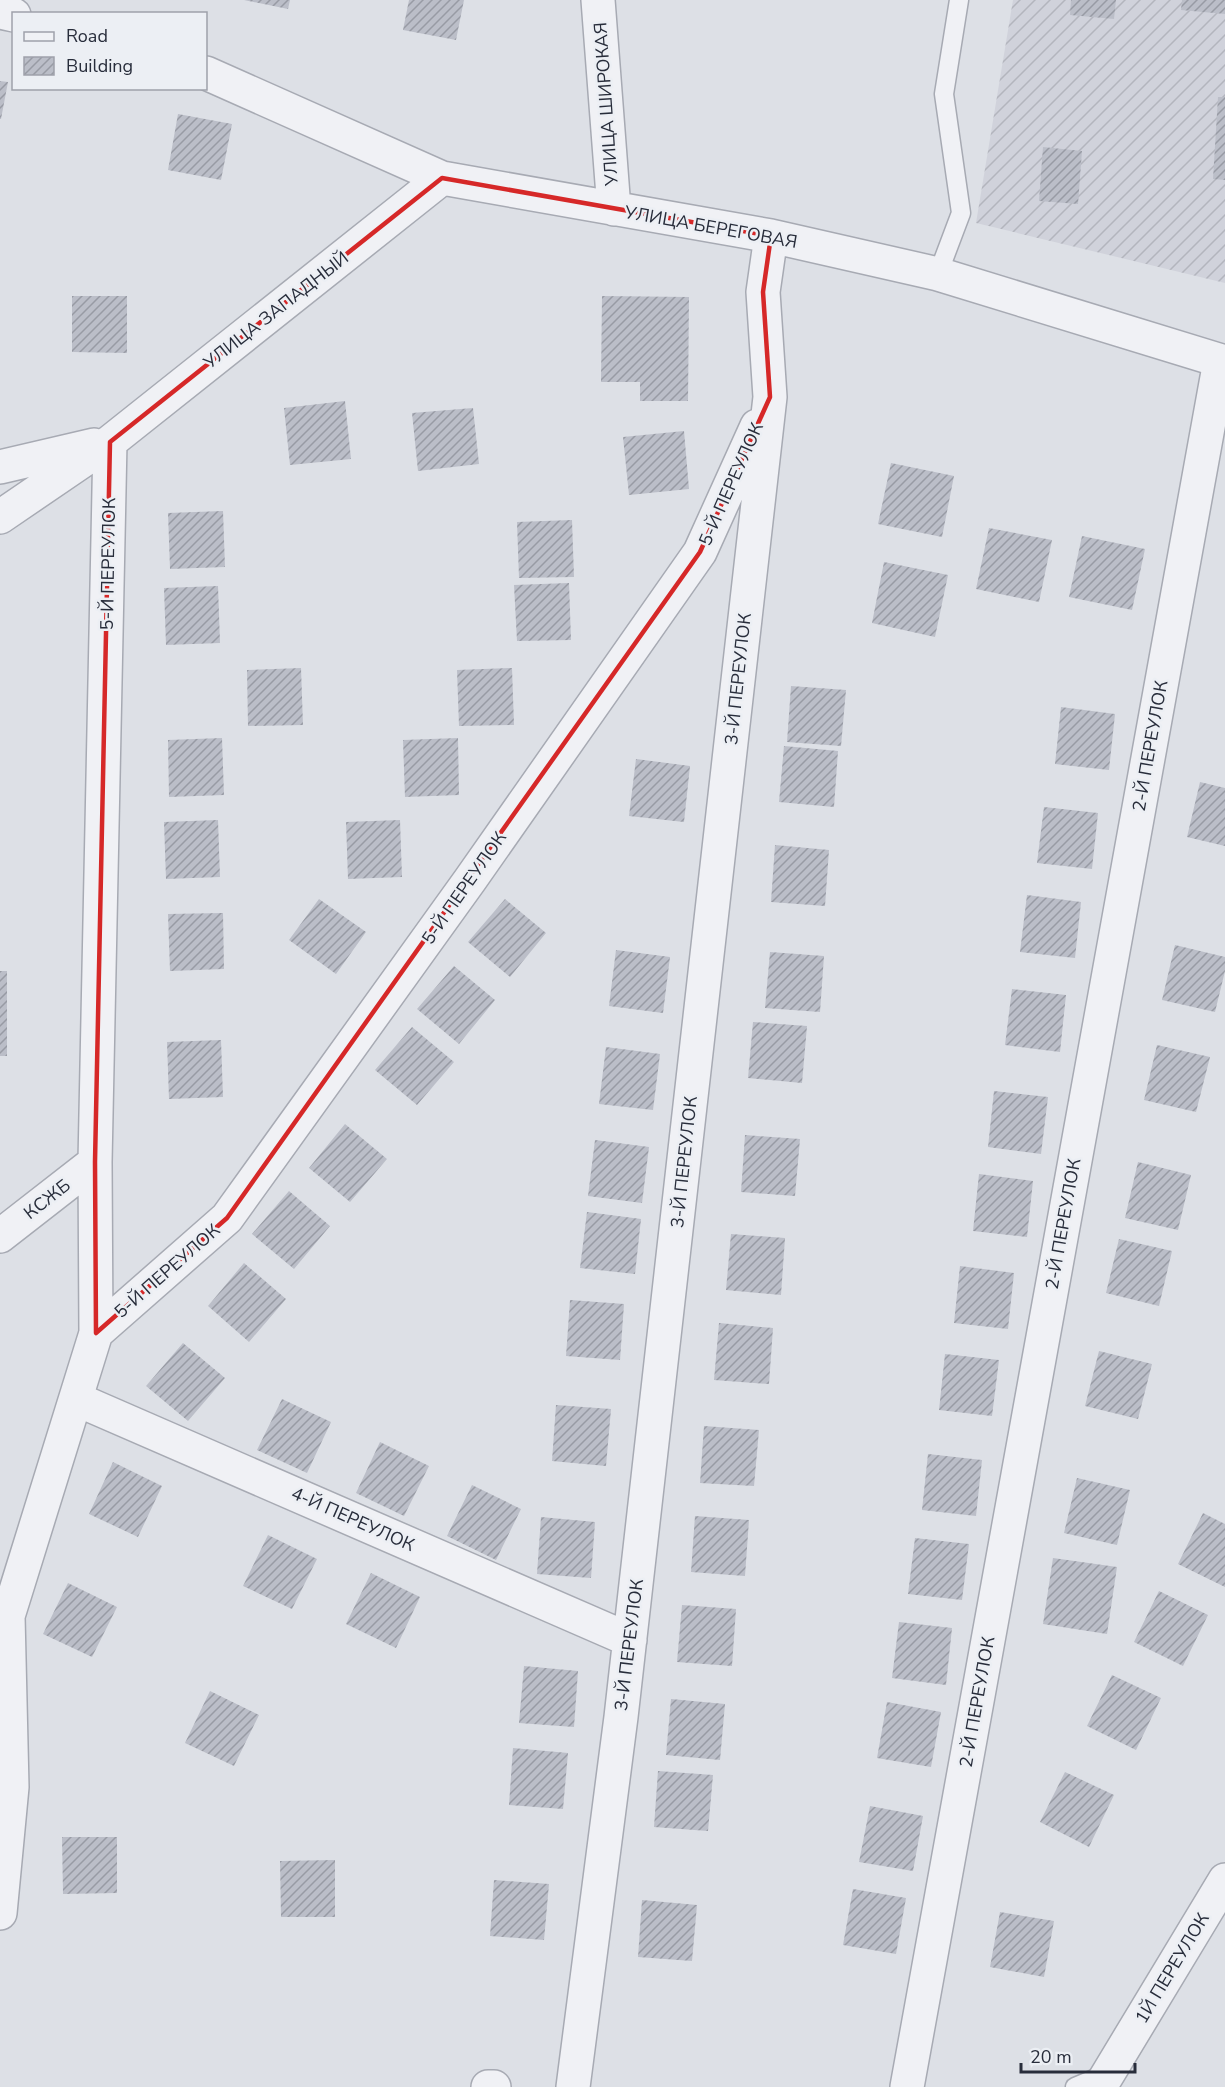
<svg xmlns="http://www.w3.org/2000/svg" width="1225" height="2087" font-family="'Nunito Sans',sans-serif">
  <defs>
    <pattern id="industrial-furrows" width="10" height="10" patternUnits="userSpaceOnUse" patternTransform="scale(1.5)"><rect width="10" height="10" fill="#d0d2db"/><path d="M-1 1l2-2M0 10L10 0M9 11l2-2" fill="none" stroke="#b3b5bd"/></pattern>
    <pattern id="building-hatch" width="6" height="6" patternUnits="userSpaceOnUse" patternTransform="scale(1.5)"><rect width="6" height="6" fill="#bbbec8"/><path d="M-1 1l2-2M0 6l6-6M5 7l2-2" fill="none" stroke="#989ba4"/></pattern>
  </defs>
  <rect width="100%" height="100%" fill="#dde0e6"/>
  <path fill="url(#industrial-furrows)" d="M 1013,0 L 1225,0 L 1225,283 L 976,223 Z"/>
  <path fill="url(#building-hatch)" d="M 244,0 L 290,0 L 288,9 Z
    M 409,0 L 464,0 L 456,40 L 403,30 Z
    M 1071,0 L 1116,0 L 1114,19 L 1070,15 Z
    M 1182,0 L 1225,0 L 1225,14 L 1181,10 Z
    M 0,81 L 8,82 L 1,119 L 0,119 Z
    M 1218,97 L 1225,97 L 1225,180 L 1213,179 Z
    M 178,114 L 232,124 L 221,180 L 168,170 Z
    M 1043,147 L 1082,151 L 1078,204 L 1039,201 Z
    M 72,296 L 127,296 L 127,353 L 72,352 Z
    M 602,296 L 689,297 L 688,401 L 640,401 L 640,382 L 601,382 Z
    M 345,401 L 351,459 L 290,465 L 284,408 Z
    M 473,408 L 479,464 L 418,471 L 412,413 Z
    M 684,431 L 689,489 L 629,495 L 623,437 Z
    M 891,463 L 954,476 L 942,537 L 878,524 Z
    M 223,511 L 225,567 L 170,569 L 168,513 Z
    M 572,520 L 574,577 L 519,578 L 517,522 Z
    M 989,528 L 1052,540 L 1039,602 L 976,589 Z
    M 1082,536 L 1145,549 L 1132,610 L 1069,597 Z
    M 884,562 L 948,575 L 935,637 L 872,623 Z
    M 569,583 L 571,640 L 517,641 L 514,585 Z
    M 218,586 L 220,643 L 166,645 L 164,588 Z
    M 301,668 L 303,725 L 248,726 L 247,670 Z
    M 512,668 L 514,725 L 459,726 L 457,670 Z
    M 791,686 L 846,690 L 841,746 L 787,742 Z
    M 1061,707 L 1115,714 L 1109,770 L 1055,764 Z
    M 222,738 L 224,795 L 169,797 L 168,740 Z
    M 458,738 L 459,795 L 405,797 L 403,740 Z
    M 784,746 L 838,751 L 834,807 L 779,802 Z
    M 636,759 L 690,766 L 684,822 L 629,816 Z
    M 1200,782 L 1225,788 L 1225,846 L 1187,837 Z
    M 1044,807 L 1098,813 L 1092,869 L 1037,863 Z
    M 218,820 L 220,877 L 166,879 L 164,822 Z
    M 400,820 L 402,877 L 348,879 L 346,822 Z
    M 775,845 L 829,850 L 825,906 L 771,902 Z
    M 1027,895 L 1081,902 L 1075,958 L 1020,952 Z
    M 319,899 L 366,932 L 336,974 L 289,940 Z
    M 505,899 L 546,933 L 510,977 L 468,942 Z
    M 223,913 L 224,969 L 170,971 L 168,914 Z
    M 1175,945 L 1225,957 L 1225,971 L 1215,1012 L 1162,1000 Z
    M 616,950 L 670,957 L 663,1013 L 609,1006 Z
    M 770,952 L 824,956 L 820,1012 L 765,1008 Z
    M 454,966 L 495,1000 L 459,1044 L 417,1009 Z
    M 0,971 L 7,971 L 7,1056 L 0,1056 Z
    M 1012,989 L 1066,995 L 1060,1052 L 1005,1045 Z
    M 753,1022 L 807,1026 L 802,1083 L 748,1078 Z
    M 412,1027 L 454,1062 L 417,1105 L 375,1070 Z
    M 221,1040 L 223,1097 L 169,1099 L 167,1042 Z
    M 1157,1045 L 1210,1057 L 1196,1112 L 1144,1100 Z
    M 606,1047 L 660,1054 L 653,1110 L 599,1104 Z
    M 994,1091 L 1048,1097 L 1041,1154 L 988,1147 Z
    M 345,1124 L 387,1159 L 350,1202 L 309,1168 Z
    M 745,1135 L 800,1139 L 795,1196 L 741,1192 Z
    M 595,1140 L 649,1147 L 642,1203 L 588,1196 Z
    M 1138,1162 L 1191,1175 L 1178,1230 L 1125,1218 Z
    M 979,1174 L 1033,1181 L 1027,1237 L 973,1231 Z
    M 289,1191 L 330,1226 L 294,1269 L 252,1234 Z
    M 587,1212 L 641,1219 L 635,1274 L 580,1268 Z
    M 731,1234 L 785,1238 L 781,1295 L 726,1290 Z
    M 1119,1239 L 1172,1251 L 1159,1306 L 1106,1293 Z
    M 244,1263 L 286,1299 L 249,1342 L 208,1306 Z
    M 960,1266 L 1014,1273 L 1008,1329 L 954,1323 Z
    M 570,1300 L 624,1304 L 620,1360 L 566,1356 Z
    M 719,1323 L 773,1328 L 769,1384 L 714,1380 Z
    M 183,1343 L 225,1378 L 188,1421 L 146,1386 Z
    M 1099,1351 L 1152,1364 L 1138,1419 L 1085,1406 Z
    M 945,1354 L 999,1360 L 992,1416 L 939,1410 Z
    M 282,1399 L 331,1422 L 307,1473 L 257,1450 Z
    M 556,1405 L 611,1409 L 606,1466 L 552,1461 Z
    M 704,1426 L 759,1430 L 754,1486 L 700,1483 Z
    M 380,1442 L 429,1466 L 404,1516 L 356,1493 Z
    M 928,1454 L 982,1460 L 976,1516 L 922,1510 Z
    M 113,1462 L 162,1486 L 138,1537 L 89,1514 Z
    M 1077,1478 L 1130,1490 L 1117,1545 L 1064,1533 Z
    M 472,1485 L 521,1509 L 496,1560 L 447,1536 Z
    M 1203,1513 L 1225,1524 L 1225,1587 L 1178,1564 Z
    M 695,1516 L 749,1520 L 745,1576 L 691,1572 Z
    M 541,1517 L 595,1522 L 591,1578 L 537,1574 Z
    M 268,1535 L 317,1559 L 292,1609 L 243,1586 Z
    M 915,1538 L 969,1544 L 962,1600 L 908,1594 Z
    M 1053,1558 L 1117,1567 L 1107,1634 L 1043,1624 Z
    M 371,1573 L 420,1597 L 396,1648 L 346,1624 Z
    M 68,1583 L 117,1607 L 92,1657 L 43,1634 Z
    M 1159,1591 L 1208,1615 L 1183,1666 L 1134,1642 Z
    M 682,1605 L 736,1609 L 732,1666 L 677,1662 Z
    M 899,1622 L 952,1628 L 946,1685 L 892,1678 Z
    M 524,1666 L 578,1671 L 574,1727 L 519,1723 Z
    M 1112,1675 L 1161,1698 L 1136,1750 L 1087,1726 Z
    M 210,1691 L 259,1715 L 234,1766 L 185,1743 Z
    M 671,1699 L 725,1704 L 720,1760 L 666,1755 Z
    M 887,1702 L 941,1712 L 931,1767 L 877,1758 Z
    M 513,1748 L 568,1753 L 563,1809 L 509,1805 Z
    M 658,1771 L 713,1775 L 708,1831 L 654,1827 Z
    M 1065,1772 L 1114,1795 L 1089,1847 L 1040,1822 Z
    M 870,1806 L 923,1816 L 913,1871 L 859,1862 Z
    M 62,1837 L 117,1837 L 117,1893 L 63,1894 Z
    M 335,1860 L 335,1917 L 281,1917 L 280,1861 Z
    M 494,1880 L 549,1884 L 544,1940 L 490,1936 Z
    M 853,1889 L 906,1898 L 896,1954 L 843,1945 Z
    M 642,1900 L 697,1905 L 692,1961 L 638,1957 Z
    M 1000,1912 L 1054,1921 L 1044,1977 L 990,1967 Z"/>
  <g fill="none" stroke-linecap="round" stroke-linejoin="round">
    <g stroke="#a7aab3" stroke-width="21">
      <path id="service" d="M 938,274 L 961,213 L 944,94 L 959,0
        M 1075,2087 L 1106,2074"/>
    </g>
    <g stroke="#a7aab3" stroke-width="36">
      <path id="minor" d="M 598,0 L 614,209
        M 0,12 L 14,15
        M 206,73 L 442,178 L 771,236 L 938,274 L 1225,362
        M 0,467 L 94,445
        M 0,517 L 110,442 L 442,178
        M 0,1236 L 95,1162
        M 96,1333 L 227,1218 L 470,880 L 700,552 L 757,426
        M 76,1399 L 630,1640
        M 0,1913 L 12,1787 L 8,1616 L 96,1333 L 95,1162 L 110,442
        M 488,2087 L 494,2087
        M 573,2087 L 621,1717 L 770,397 L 763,292 L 771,236
        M 907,2087 L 1220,361
        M 1100,2087 L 1225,1880"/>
    </g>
    <use href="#service" stroke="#f0f1f5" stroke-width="18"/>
    <use href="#minor" stroke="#f0f1f5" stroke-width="33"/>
  </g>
  <path fill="none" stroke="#d62828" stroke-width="4.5" stroke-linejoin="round" d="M 442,178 L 771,236 L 763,292 L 770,397 L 700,552 L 227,1218 L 96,1333 L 95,1162 L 110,442 Z"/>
  <g text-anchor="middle" stroke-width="5" stroke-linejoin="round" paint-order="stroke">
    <g font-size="18" fill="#282d3b" stroke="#eceff4">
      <text transform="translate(606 104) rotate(-94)" y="6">УЛИЦА ШИРОКАЯ</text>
      <text transform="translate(711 227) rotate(10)" y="6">УЛИЦА БЕРЕГОВАЯ</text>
      <text transform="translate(276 310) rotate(-38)" y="6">УЛИЦА ЗАПАДНЫЙ</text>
      <text transform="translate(731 484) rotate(-66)" y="6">5-Й ПЕРЕУЛОК</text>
      <text transform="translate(108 564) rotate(-89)" y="6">5-Й ПЕРЕУЛОК</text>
      <text transform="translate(738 679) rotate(-84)" y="6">3-Й ПЕРЕУЛОК</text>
      <text transform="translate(1150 746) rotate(-80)" y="6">2-Й ПЕРЕУЛОК</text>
      <text transform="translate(464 888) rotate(-55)" y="6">5-Й ПЕРЕУЛОК</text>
      <text transform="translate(684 1162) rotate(-84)" y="6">3-Й ПЕРЕУЛОК</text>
      <text transform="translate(47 1199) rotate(-38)" y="6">КСЖБ</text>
      <text transform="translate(1063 1224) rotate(-80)" y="6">2-Й ПЕРЕУЛОК</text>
      <text transform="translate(167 1271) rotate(-41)" y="6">5-Й ПЕРЕУЛОК</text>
      <text transform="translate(353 1519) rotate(24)" y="6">4-Й ПЕРЕУЛОК</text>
      <text transform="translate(629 1645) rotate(-83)" y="6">3-Й ПЕРЕУЛОК</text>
      <text transform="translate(977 1702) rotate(-80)" y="6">2-Й ПЕРЕУЛОК</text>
      <text transform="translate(1172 1968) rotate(-59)" y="6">1Й ПЕРЕУЛОК</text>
    </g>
  </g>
  <rect x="12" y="12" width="195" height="78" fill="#eceff4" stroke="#9ea1aa" stroke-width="1.5"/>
  <rect x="24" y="32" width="30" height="9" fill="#f0f1f5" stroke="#9ea1aa" stroke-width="1.5"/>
  <text x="66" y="42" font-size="18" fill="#282d3b">Road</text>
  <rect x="24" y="57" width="30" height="18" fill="url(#building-hatch)" stroke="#9ea1aa" stroke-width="1.5"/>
  <text x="66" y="72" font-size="18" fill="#282d3b">Building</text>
  <path d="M1021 2063v9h114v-9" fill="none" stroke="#282d3b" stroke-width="3"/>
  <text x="1030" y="2063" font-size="18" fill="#282d3b" stroke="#eceff4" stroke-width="4.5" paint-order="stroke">20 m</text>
</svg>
